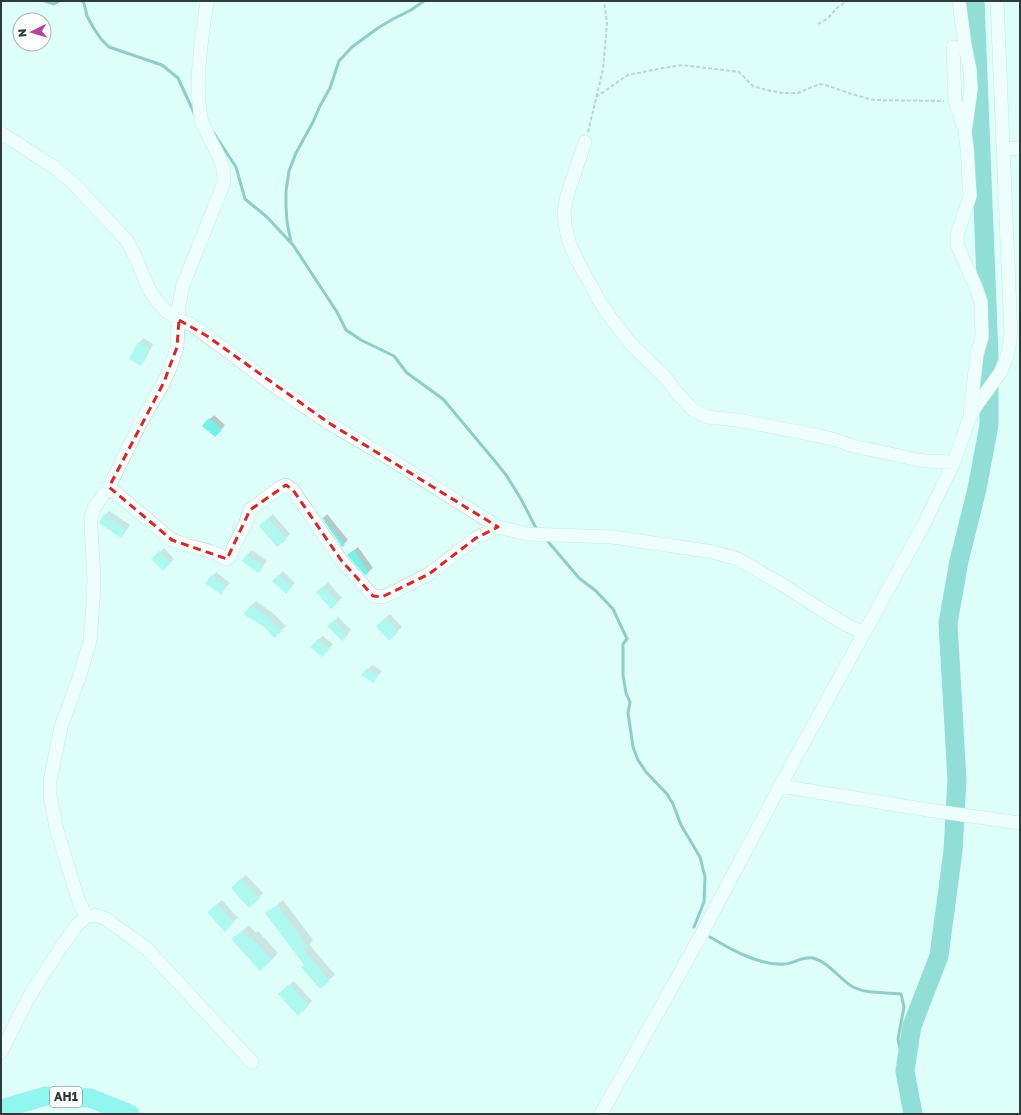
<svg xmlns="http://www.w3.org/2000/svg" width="1021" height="1115" font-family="'Golos Text',sans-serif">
  <rect width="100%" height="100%" fill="#defefa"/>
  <path fill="#0003" d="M 143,338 L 153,344 L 145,360 L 141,365 L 139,343 Z
    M 214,415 L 225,425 L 219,432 L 210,419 Z
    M 109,511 L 130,525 L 121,537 L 105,515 Z
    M 273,514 L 290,534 L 286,538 L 264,522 Z
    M 327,514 L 348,540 L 342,546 L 323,518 Z
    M 358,547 L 373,568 L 366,574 L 349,555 Z
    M 164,548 L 174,559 L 163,570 L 153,559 Z
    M 252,550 L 267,561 L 258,572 L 243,561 Z
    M 283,571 L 295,583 L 286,593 L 273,581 Z
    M 216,572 L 230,583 L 221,593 L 212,576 Z
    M 328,582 L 342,598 L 337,602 L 322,588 Z
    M 256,601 L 274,614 L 286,626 L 274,637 L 251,606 Z
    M 390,614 L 402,627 L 389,639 L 381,622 Z
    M 338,617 L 351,630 L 342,640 L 329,626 Z
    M 323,636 L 333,644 L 326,652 L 318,640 Z
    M 372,665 L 382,671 L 373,682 L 362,675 Z
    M 246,875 L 263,893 L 249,907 L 232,888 Z
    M 222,900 L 238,918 L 225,930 L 213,908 Z
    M 283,900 L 313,940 L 309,944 L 335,975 L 329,980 L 305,965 L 267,913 Z
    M 249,925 L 256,933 L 258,931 L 278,953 L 272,960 L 232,939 Z
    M 294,981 L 312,1001 L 298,1014 L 280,994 Z"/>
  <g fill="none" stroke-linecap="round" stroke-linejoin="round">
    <path stroke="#32928a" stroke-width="3" d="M 45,1 L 54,4 L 59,1
      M 82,1 L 84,3 L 87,16 L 93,27 L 101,39 L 109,47 L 162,65 L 178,78 L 195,115
      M 213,132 L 236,167 L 245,199 L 267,217 L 293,245 L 337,312 L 346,330 L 361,340 L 394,356 L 407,373 L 443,399 L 494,460 L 506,475 L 521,499 L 537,530
      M 291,242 L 287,222 L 286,206 L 286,191 L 289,171 L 296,153 L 313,122 L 320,106 L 330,88 L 339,61 L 352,47 L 378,28 L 393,19 L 411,10 L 424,1
      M 545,538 L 579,578 L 596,591 L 613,609 L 627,639 L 623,644 L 623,675 L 626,693 L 630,702 L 628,713 L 633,747 L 638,760 L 646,772 L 667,794 L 673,804 L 681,825 L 700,857 L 705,877 L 704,902 L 694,927
      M 710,937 C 730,949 760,966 784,964 C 793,964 802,956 813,958 C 829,962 839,979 853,987 C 866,994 886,992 901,994 L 904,1007 L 898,1039 L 905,1071"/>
    <path stroke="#33b8ad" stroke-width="19" d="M 913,1114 L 905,1071 L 912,1026 L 939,956 L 953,851 L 957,780 L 948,623 L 959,561 L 977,489 L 989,425 L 989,355 L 975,1"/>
  </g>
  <path fill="#77f1e5" d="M 138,342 L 150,348 L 141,366 L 129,359 Z
    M 209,418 L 222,430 L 215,437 L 202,426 Z
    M 104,514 L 127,530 L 121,538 L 99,523 Z
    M 322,517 L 345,545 L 342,547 L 322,518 Z
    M 268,518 L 287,539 L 277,547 L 259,526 Z
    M 354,550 L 369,573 L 365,575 L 347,555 Z
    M 159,551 L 171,563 L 163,571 L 151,559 Z
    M 247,554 L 264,566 L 258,573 L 242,561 Z
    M 211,575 L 226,587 L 221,595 L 205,583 Z
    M 278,575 L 292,587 L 286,594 L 272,581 Z
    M 323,586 L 338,603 L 331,609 L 316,592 Z
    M 251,605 L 270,618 L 282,631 L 274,638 L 264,627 L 243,614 Z
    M 386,618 L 398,632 L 389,641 L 376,626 Z
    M 334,620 L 348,635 L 342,641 L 327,626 Z
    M 318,639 L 330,649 L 322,657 L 310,647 Z
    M 367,668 L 378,676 L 373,683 L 361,675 Z
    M 241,878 L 260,898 L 249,908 L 231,888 Z
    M 217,904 L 234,922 L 225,932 L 207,912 Z
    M 277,905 L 308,947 L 304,950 L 330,981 L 320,989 L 301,967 L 304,965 L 265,913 Z
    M 242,931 L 249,939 L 251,937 L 272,960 L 260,971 L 231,939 Z
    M 289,984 L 309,1005 L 298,1016 L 278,994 Z"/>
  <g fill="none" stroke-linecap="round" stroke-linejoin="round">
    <g stroke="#b1d0cb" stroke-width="14">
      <path id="minor" d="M 959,1 L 965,46 L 970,70 L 971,89 L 965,132 L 967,147 L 970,196 L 957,235 L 957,245 L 976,287 L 981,302 L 982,337 L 977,354 L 970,414
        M 953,47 L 955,101 L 964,127
        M 1,133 L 54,167 L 73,183 L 116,229 L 127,241 L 135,256 L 149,289 L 157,301 L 166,311 L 179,320 L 192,325 L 207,336 L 273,385 L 329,423 L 395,462 L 498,527 L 527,534 L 613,537 L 713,552 L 738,559 L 781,584 L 843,623 L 864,633
        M 585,142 L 567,196 L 564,212 L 565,225 L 569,242 L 577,260 L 600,302 L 613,321 L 630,343 L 666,378 L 678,394 L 693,410 L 708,417 L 737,420 L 820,436 L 839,441 L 853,446 L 924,461 L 954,462
        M 1004,149 L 1020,148
        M 109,487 L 172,540 L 189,546 L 210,551 L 227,559 L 231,555 L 234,546 L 245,525 L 250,510 L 279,488 L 286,485 L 293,490 L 341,560 L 373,596 L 382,597 L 392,593 L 429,574 L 476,538 L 498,527
        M 780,786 L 928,810 L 1020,823
        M 86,917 L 78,899 L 56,827 L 50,796 L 50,781 L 61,727 L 79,678 L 90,641 L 93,603 L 94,580 L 91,528 L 91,518 L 94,508 L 109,487 L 140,424 L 164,382 L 171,366 L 177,347 L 179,305 L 183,285 L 221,190 C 222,187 224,182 224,178 C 224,156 206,139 201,118 C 194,81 202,38 207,1
        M 1,1052 L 30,995 L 62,946 L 77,925 L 86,917 L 96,915 L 106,919 L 147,949 L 252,1062
        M 601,1114 L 700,937 L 780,786 L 924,524 L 954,462 L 969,419 L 976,406 L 1000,373 L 1007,357 L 1011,336 L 997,1"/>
    </g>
    <g stroke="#e6e7e7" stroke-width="20">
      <path id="highway" d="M 1,1109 L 46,1096 L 90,1098 L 130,1114"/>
    </g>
    <path stroke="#93aaa8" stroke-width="2" stroke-dasharray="4 2" stroke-linecap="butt" d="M 818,24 L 827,19 L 838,7 L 847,1
      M 596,97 L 628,75 L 663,68 L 683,65 L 739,72 L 753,86 L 766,90 L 783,93 L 798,93 L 819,84 L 829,86 L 851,94 L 874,100 L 944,101
      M 588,132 L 603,69 L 607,23 L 604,1"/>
    <use href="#minor" stroke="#fff" stroke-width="13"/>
    <use href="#highway" stroke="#33eee0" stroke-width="19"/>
  </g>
  <path d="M0 0H1021V1115H0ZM 179,320 L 207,336 L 329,423 L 498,527 L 476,538 L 429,574 L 382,597 L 373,596 L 341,560 L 293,490 L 286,485 L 250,510 L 227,559 L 172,540 L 109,487 L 164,382 L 177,347 Z" fill="#defefa" fill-opacity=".55" fill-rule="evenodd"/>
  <path fill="none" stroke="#d62828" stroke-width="3" stroke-dasharray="8 5" stroke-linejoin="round" d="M 179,320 L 207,336 L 329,423 L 498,527 L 476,538 L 429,574 L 382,597 L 373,596 L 341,560 L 293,490 L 286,485 L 250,510 L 227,559 L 172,540 L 109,487 L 164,382 L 177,347 Z"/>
  <g text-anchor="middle" stroke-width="3.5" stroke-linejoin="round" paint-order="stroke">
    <rect fill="#fff" stroke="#6d7675" stroke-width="1" x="50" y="1087" width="32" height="20" rx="3"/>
    <g font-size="12" font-weight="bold" fill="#2f3b3a">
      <text x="66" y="1101">AH1</text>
    </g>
  </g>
  <rect width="1021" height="1115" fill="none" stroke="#2f3b3a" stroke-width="4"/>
  <g transform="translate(32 32) rotate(265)"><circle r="19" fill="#ffffff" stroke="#acb1b0"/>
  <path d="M0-3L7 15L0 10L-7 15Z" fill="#b6449f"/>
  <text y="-6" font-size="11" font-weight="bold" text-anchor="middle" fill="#2f3b3a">N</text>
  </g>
</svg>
